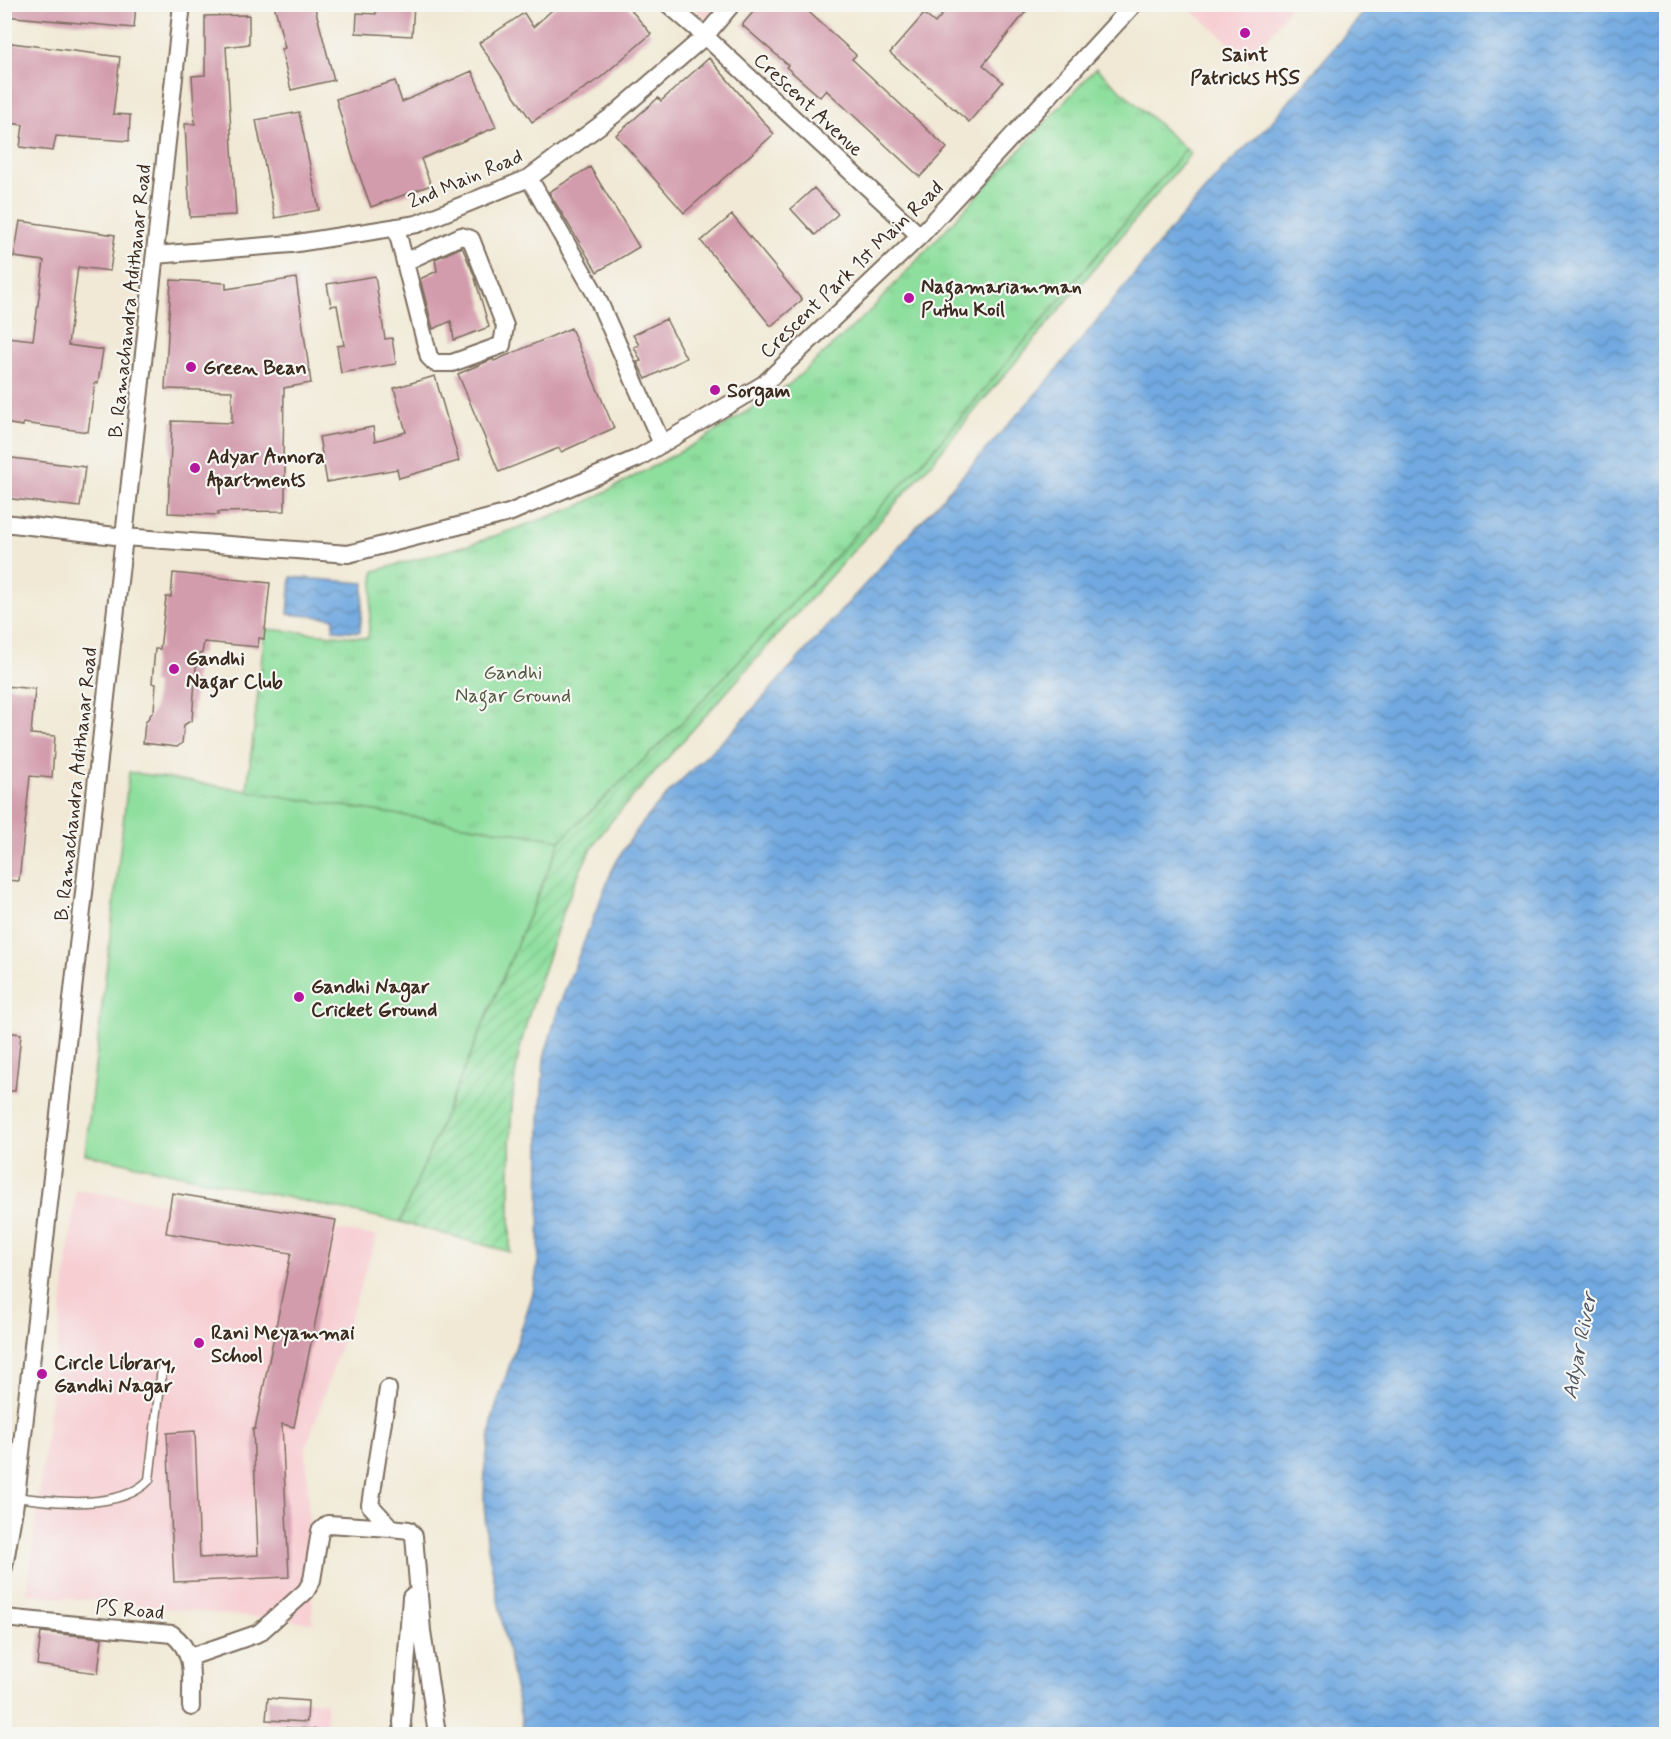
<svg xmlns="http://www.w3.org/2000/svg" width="1671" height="1739" font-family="Mynerve,sans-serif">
  <defs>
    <pattern id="park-tufts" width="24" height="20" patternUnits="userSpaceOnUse" patternTransform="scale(1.5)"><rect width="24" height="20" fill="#8edf9e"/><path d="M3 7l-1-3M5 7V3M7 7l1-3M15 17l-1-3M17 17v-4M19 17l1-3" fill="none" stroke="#7bc088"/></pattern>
    <pattern id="garden-furrows" width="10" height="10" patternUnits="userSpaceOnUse" patternTransform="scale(1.5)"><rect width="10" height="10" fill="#8edf9e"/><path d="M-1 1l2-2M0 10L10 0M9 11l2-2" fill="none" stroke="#7bc088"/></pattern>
    <pattern id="water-waves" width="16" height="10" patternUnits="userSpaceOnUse" patternTransform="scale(1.5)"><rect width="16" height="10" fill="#71a9e0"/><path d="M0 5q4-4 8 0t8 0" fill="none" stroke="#5e8ab5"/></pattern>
  </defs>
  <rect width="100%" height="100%" fill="#f6f6f2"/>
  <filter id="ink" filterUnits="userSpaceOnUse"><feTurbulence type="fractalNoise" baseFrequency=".0167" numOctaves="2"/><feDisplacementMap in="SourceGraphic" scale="12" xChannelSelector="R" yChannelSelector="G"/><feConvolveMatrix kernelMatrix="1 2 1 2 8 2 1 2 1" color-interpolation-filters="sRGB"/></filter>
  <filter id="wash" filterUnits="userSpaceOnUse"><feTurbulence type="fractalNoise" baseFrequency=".008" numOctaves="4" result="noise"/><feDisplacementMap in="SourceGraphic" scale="24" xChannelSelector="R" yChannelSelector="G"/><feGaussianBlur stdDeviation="1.35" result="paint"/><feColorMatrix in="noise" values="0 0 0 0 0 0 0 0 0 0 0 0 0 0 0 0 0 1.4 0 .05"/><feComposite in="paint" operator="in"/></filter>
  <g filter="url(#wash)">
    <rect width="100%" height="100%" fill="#f1e9d5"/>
    <path fill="#f7cfd3" d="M 690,5 L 719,5 L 707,19 Z
      M 1185,5 L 1291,5 L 1252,62 Z
      M 76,1190 L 377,1236 L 306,1449 L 313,1623 L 27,1594 Z
      M 268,1698 L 326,1702 L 327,1734 L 265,1734 Z"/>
    <path fill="#8edf9e" stroke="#64845e" stroke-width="1.5" d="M 129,772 L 561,840 L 400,1222 L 85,1154 Z"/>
    <path fill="url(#park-tufts)" stroke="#64845e" stroke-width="1.5" d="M 1096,68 L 1186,149 L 936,447 L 682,723 L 561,840 L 247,791 L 265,629 L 368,638 L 374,571 L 475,543 L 579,506 L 702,440 L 790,384 L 869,312 Z"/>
    <path fill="url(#garden-furrows)" stroke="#64845e" stroke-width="1.5" d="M 1186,149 L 1191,153 L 915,482 L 653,774 C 633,798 608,821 592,848 C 574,878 562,915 551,948 C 538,988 522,1029 516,1070 C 507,1130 511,1191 510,1252 L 400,1222 L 561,840 L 682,723 L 936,447 Z"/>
    <path fill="url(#water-waves)" stroke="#566a7f" stroke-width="1.5" d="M 1371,4 L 1666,5 L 1666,1734 L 524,1734 L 487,1543 L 484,1502 L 485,1466 L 493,1416 L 533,1293 L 539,1255 L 540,1121 L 544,1058 L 559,1006 L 612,870 C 640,815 690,771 735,729 L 1051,377 L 1171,229 L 1223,169 L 1270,124 Z
      M 291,577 L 364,583 L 360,632 L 333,630 L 334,618 L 288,614 Z"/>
    <g id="blocks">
      <path fill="#d39cad" d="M 4,4 L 136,4 L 134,28 L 4,16 Z
        M 274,4 L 314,4 L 334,80 L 291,90 L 281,49 L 285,48 Z
        M 376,4 L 414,4 L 412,36 L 356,33 L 357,13 L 376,14 Z
        M 559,4 L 626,4 L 651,34 L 599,79 L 532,122 L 479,43 L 524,13 L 533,27 Z
        M 760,4 L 800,4 L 856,55 L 852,59 L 947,148 L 920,177 L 826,90 L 820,97 L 786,67 L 788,65 L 742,25 Z
        M 951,4 L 1032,4 L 983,65 L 1003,82 L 969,122 L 890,53 L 924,14 L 935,23 Z
        M 249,15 L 249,44 L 226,47 L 236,215 L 190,217 L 185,124 L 195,124 L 192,76 L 205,75 L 205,16 Z
        M 4,42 L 120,57 L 113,114 L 130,115 L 129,141 L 56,136 L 53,151 L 20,147 L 23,125 L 4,122 Z
        M 709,58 L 774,134 L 684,213 L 616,135 L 658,98 L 661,101 Z
        M 472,71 L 496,127 L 421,159 L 431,185 L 371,207 L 352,155 L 336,99 L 395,81 L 402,102 Z
        M 299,112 L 319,210 L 275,218 L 256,120 Z
        M 590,167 L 639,247 L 597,272 L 549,192 Z
        M 814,188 L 838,214 L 815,235 L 791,209 Z
        M 732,215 L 802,300 L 771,326 L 701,241 Z
        M 20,221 L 115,235 L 110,271 L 78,267 L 68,345 L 103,350 L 98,383 L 95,383 L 88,432 L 23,423 L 23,426 L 4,423 L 4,352 L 7,337 L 33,340 L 44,261 L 14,257 Z
        M 462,247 L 474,275 L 489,327 L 454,340 L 451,321 L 433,329 L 420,279 L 437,271 L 435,259 Z
        M 375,276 L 385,339 L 392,338 L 396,364 L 341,373 L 337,346 L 344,345 L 337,305 L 331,306 L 327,284 Z
        M 296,278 L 311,383 L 284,388 L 283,460 L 285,460 L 285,511 L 218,512 L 218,515 L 168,513 L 172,421 L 232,423 L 232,391 L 165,389 L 171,280 L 226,283 L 226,289 Z
        M 666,319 L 686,358 L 646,379 L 637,362 L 641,361 L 634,347 L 639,345 L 633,335 Z
        M 571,328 L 614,428 L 561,452 L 559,448 L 499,472 L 458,374 L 493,359 L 494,361 Z
        M 435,376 L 459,461 L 399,478 L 397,469 L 327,482 L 319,437 L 373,427 L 375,441 L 406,432 L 394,388 Z
        M 4,457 L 85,467 L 80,507 L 4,498 Z
        M 173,573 L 270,583 L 264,639 L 259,638 L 258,647 L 204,642 L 202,653 L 197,655 L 192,720 L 184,725 L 182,743 L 177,747 L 143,743 L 145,723 L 154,710 L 156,684 L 152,683 L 155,649 L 160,649 L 166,597 L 171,597 Z
        M 4,686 L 35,689 L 31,734 L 55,736 L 52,778 L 30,776 L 19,881 L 4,880 Z
        M 4,1032 L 21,1034 L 15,1091 L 4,1091 Z
        M 172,1193 L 336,1220 L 294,1427 L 282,1424 L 289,1577 L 174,1582 L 167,1433 L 195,1431 L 200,1558 L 258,1555 L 253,1429 L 255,1429 L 291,1253 L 166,1233 Z
        M 41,1632 L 102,1638 L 98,1673 L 37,1665 Z
        M 268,1698 L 308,1701 L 307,1722 L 266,1720 Z"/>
    </g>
  </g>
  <g filter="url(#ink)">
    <use href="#blocks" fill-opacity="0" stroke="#7b6d5e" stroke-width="1.5"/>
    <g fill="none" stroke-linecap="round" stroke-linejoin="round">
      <g stroke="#7b6d5e" stroke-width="11">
        <path id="lane" d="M 1184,4 L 1190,4
          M 16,1497 C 53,1502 120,1511 149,1480 L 162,1368
          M 277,1734 L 282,1732 L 314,1734"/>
      </g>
      <g stroke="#7b6d5e" stroke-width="20">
        <path id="street" d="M 668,4 L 705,36 L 920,236
          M 529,178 L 596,295 L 662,444
          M 396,227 L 429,357 L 435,363 L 452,363 L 502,345 L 505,326 L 471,239 L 461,236 L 405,262
          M 155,255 L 291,244 L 417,224 L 529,178 L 615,114 L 705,36 L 732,4
          M 4,523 L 124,537 L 348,554 L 509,513 L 638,458 L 764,384 L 920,236 L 1134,4
          M 388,1389 L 370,1505 L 391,1528 L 409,1530 L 414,1536 L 422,1631 L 437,1734
          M 4,1567 L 16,1497 L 124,537 L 182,4
          M 4,1618 L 172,1634 C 197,1653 190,1679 191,1707
          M 190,1657 L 259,1633 L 306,1591 L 312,1580 L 320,1531 L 328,1524 L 391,1528
          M 403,1734 L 402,1722 L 411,1597"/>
      </g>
      <use href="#lane" stroke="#fff" stroke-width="8"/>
      <use href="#street" stroke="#fff" stroke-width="16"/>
    </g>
  </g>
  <g fill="#b5179e" stroke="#f6f6f2" stroke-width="2">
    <circle cx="1245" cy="33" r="6"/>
    <circle cx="909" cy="298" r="6"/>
    <circle cx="191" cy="367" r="6"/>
    <circle cx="715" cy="390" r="6"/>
    <circle cx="195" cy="468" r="6"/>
    <circle cx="174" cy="669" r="6"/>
    <circle cx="299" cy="997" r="6"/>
    <circle cx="199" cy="1343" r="6"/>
    <circle cx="42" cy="1374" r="6"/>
  </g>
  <g text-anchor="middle" stroke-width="4.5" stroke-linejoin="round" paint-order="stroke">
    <g font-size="20" font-weight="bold" fill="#3b2a1e" stroke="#f6f6f2" text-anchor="start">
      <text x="1245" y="61" text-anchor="middle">Saint<tspan x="1245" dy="23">Patricks HSS</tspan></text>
      <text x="921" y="293">Nagamariamman<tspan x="921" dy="23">Puthu Koil</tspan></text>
      <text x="203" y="374">Green Bean</text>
      <text x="727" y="397">Sorgam</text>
      <text x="207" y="463">Adyar Annora<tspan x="207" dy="23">Apartments</tspan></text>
      <text x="186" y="665">Gandhi<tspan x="186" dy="23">Nagar Club</tspan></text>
      <text x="311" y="993">Gandhi Nagar<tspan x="311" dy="23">Cricket Ground</tspan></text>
      <text x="211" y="1339">Rani Meyammai<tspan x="211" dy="23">School</tspan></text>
      <text x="54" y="1369">Circle Library,<tspan x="54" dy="23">Gandhi Nagar</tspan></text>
    </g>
    <g font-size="20" fill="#3b2a1e" stroke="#f6f6f2">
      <text transform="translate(809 104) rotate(43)" y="7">Crescent Avenue</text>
      <text transform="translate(465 178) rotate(-23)" y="7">2nd Main Road</text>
      <text transform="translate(851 269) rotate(-44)" y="7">Crescent Park 1st Main Road</text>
      <text transform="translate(129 301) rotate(-84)" y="7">B. Ramachandra Adithanar Road</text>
      <text transform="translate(75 784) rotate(-84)" y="7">B. Ramachandra Adithanar Road</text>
      <text transform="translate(130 1609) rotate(5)" y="7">PS Road</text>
    </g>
    <g font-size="20" fill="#50573e" stroke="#f6f6f2">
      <text x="513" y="679">Gandhi<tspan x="513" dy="23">Nagar Ground</tspan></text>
    </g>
    <g font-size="21" font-style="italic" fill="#4e5662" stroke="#f6f6f2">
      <text transform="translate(1579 1346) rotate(-79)" y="7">Adyar River</text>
    </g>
  </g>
  <rect width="1671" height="1739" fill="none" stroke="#f6f6f2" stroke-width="24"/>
</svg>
